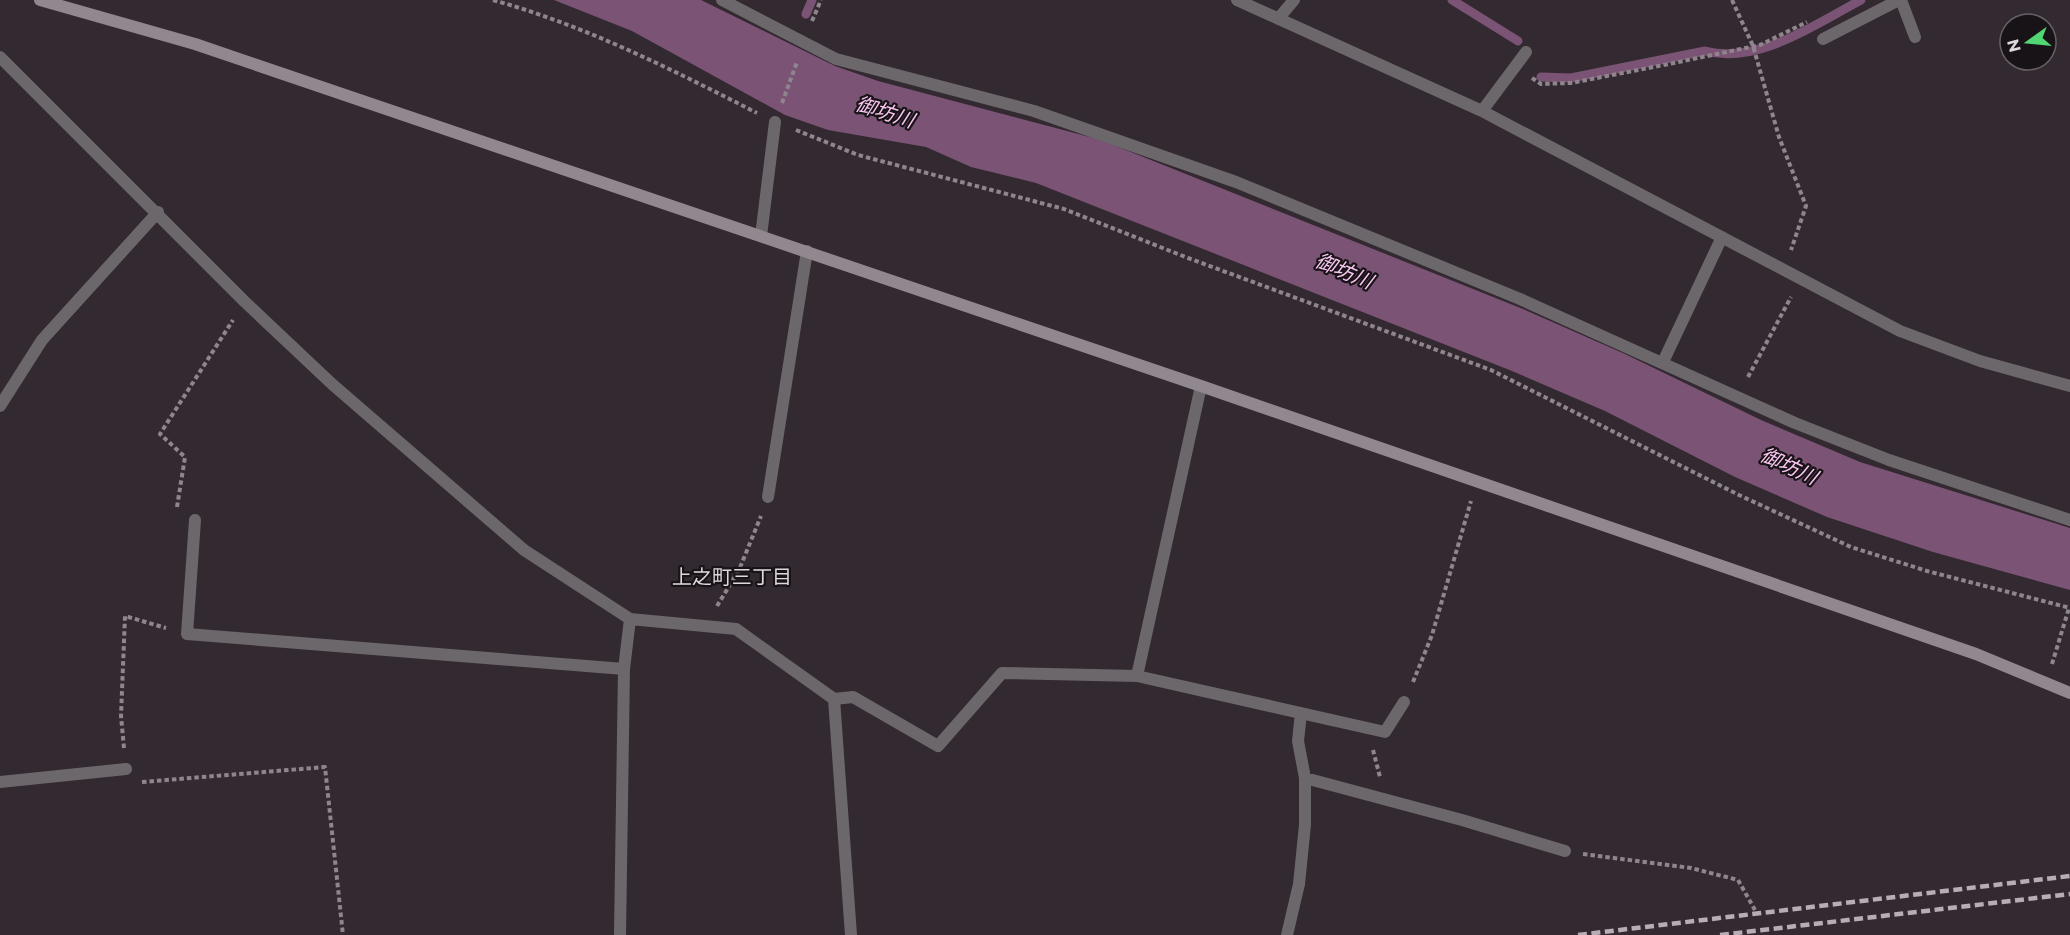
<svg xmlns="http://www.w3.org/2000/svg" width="2070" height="935" font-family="Montserrat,'Noto Sans JP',sans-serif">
  <rect width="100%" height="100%" fill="#332931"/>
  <path fill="#7b5374" d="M 554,0 L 701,0 L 835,66 L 878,81 L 1101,140 L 1523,309 L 1625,354 L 1761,420 L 1860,462 L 2070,528 L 2070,590 L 1933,552 L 1827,517 L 1735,477 L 1605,411 L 1512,371 L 1036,183 L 971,167 L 926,147 L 828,130 L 785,115 L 632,31 Z"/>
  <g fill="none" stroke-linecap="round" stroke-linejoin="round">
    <path stroke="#7b5374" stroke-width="9" d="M 1452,0 L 1518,41
      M 806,14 L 812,0
      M 1541,77 L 1571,78 L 1705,51 C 1758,65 1816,24 1861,0"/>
    <path stroke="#8e868c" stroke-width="4" stroke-dasharray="4.5 3" stroke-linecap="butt" d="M 493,0 C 586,26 671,69 757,113
      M 1732,0 L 1753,46 L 1779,137 L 1806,206 L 1791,250
      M 812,21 L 821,0
      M 1532,78 L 1541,84 L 1571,83 L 1669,64 L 1760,45 L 1807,22
      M 782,103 L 797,62
      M 796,130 L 858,155 L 1064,209 L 1188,258 L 1491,370 L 1739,495 L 1851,547 L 1927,571 L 2070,608
      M 1748,377 L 1791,297
      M 177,507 L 185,457 L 160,434 L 233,320
      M 717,606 L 739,570 L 761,516
      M 2052,664 L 2069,608
      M 1413,682 L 1432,635 L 1471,501
      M 124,748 L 121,716 L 125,616 L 166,628
      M 1373,750 L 1380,777
      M 142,782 L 325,767 L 343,935
      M 1583,854 L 1691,868 L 1738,880 L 1755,910"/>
    <path stroke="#6c676b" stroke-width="12" d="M 0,782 L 126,769"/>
    <path stroke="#6c676b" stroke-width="12" d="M 722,0 L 836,59 L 1034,111 L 1236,182 L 1520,299 L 1795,423 L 1889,460 L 2070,520
      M 1237,0 L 1482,111 L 1900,331 L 1980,361 L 2070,386
      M 1901,0 L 1915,37
      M 1278,19 L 1294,0
      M 1823,39 L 1899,0
      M 0,57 L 245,302 L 332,384 L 524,550 L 630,619 L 624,669 L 620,935
      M 1482,111 L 1526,52
      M 761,236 L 775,122
      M 1663,362 L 1722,237
      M 0,406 L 42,340 L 158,212
      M 768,497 L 807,251
      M 195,520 L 187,634 L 624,669
      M 630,619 L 736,629 L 834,699 L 853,697 L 938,746 L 1002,673 L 1137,676 L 1201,386
      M 1137,676 L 1385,732 L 1404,702
      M 834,699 L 851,935
      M 1305,778 L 1462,820 L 1565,851
      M 1287,935 L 1299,884 L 1305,825 L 1305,778 L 1298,741 L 1301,713"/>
    <path stroke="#91888f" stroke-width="12" d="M 40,0 L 195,44 L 1201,386 L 1976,654 L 2070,693"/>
    <path stroke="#b6aeb4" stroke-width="4.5" stroke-dasharray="9 4.5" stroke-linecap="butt" d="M 1578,935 L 2070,876
      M 1720,935 L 2070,894"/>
  </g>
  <g text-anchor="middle" stroke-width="4.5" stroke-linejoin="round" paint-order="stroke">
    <g font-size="20" font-style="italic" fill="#fac6f0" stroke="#171317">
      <text transform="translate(885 112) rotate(18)" y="7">御坊川</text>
      <text transform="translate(1344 271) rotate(23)" y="7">御坊川</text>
      <text transform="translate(1789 466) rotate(25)" y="7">御坊川</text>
    </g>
    <g font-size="20" fill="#ded7dc" stroke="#171317">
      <text x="732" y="584">上之町三丁目</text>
    </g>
  </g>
  <g transform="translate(2028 42) rotate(255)"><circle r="28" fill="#171317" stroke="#676166" stroke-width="1.5"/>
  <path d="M0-4.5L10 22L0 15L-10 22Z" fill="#52d673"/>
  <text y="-9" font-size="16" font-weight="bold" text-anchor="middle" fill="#ded7dc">N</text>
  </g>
</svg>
